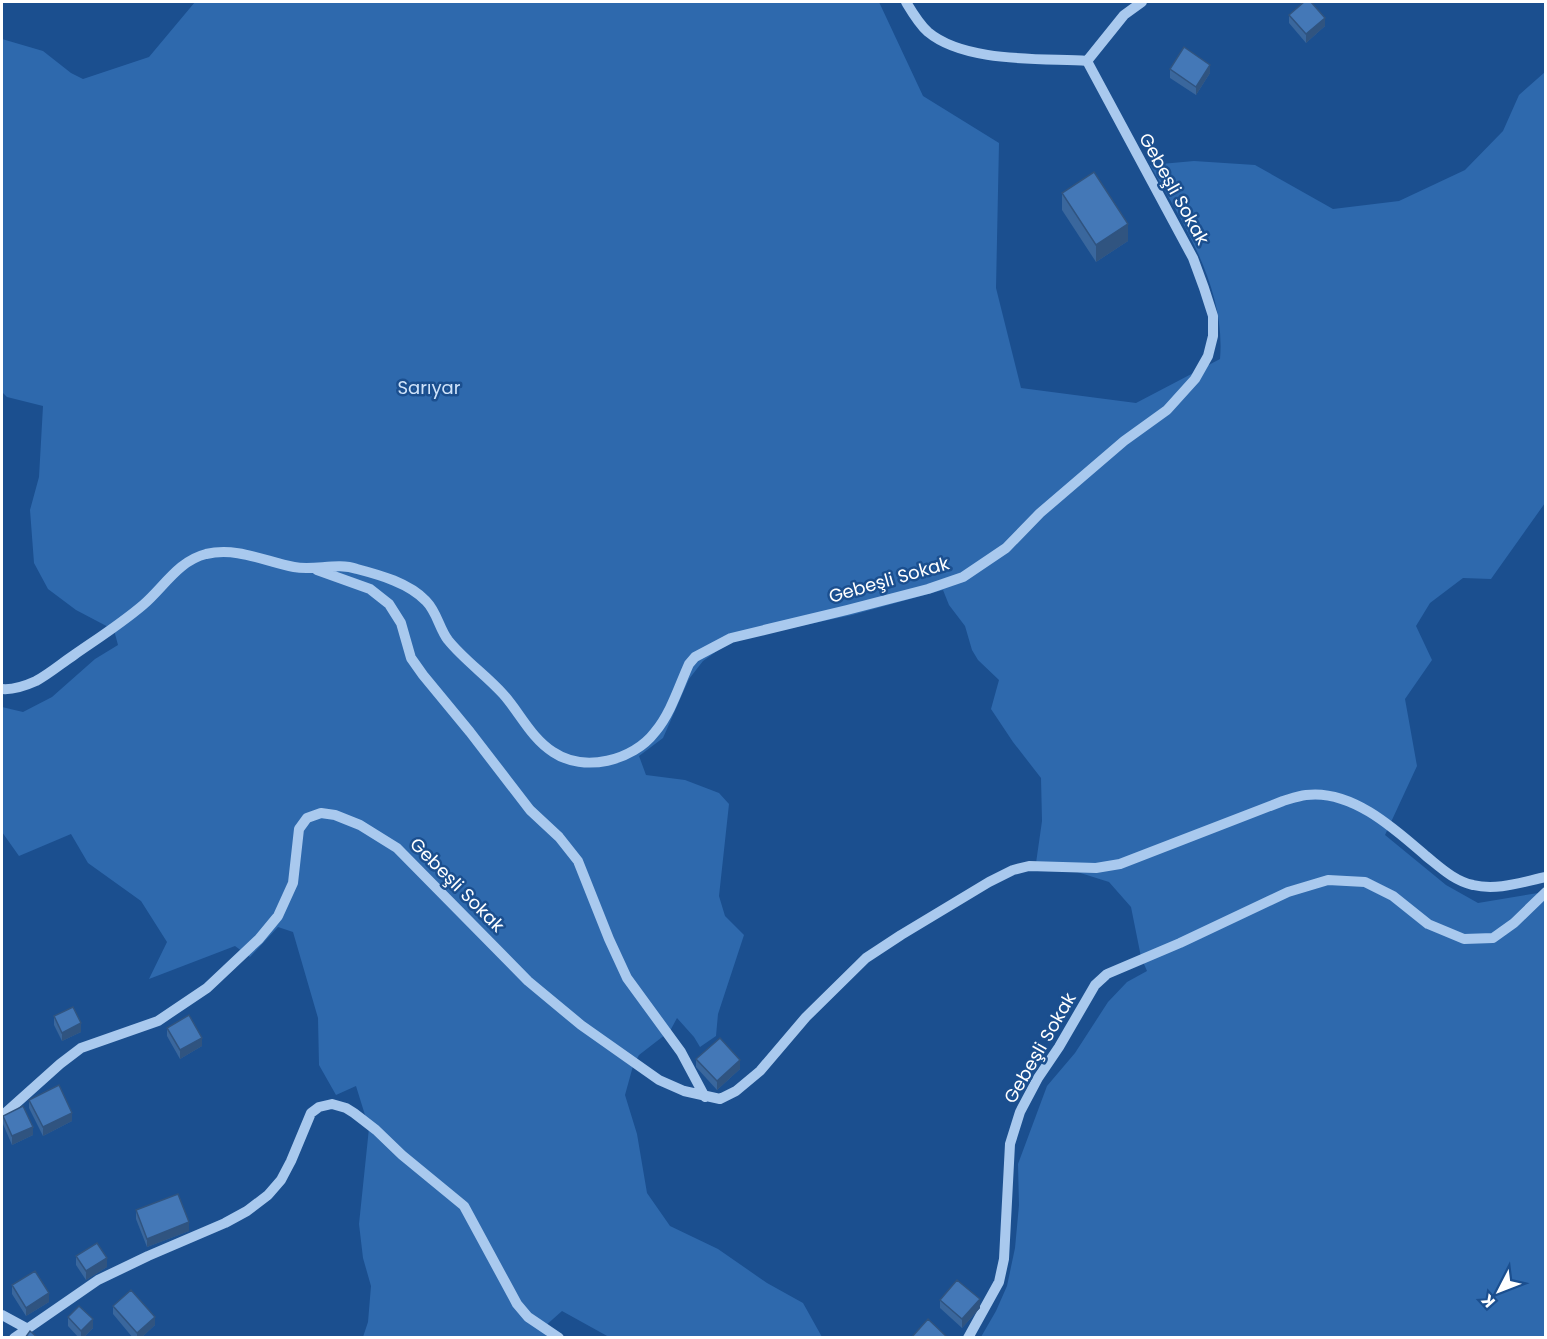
<svg xmlns="http://www.w3.org/2000/svg" width="1547" height="1339" font-family="Poppins,sans-serif">
  <rect width="100%" height="100%" fill="#1b4f8f"/>
  <path fill="#2e69ad" d="M 195,2 L 879,2 L 923,96 L 999,143 L 996,288 L 1021,388 L 1136,403 L 1220,359 C 1226,289 1184,224 1150,165 L 1194,161 L 1255,165 L 1333,209 L 1399,201 L 1465,170 L 1503,131 L 1519,95 L 1545,72 L 1545,503 L 1491,579 L 1463,578 L 1430,603 L 1416,626 L 1432,660 L 1405,699 L 1417,766 L 1385,835 L 1446,885 L 1478,903 L 1538,893 L 1545,889 L 1545,1337 L 981,1337 L 996,1311 L 1007,1286 L 1015,1248 L 1019,1205 L 1018,1164 L 1047,1086 L 1075,1053 L 1108,1002 L 1127,982 L 1147,971 L 1141,957 L 1131,907 L 1109,882 L 1055,865 L 1036,863 L 1042,821 L 1041,778 L 1013,742 L 991,709 L 999,680 L 978,660 L 972,650 L 965,626 L 949,605 L 943,590 L 852,615 L 731,641 L 703,661 L 689,679 L 663,738 L 639,756 L 646,775 L 685,780 L 719,793 L 729,804 L 719,896 L 725,916 L 744,935 L 718,1014 L 716,1036 L 700,1047 L 694,1037 L 677,1018 L 670,1031 L 639,1055 L 633,1066 L 625,1095 L 637,1134 L 647,1193 L 670,1226 L 718,1249 L 767,1283 L 803,1303 L 822,1337 L 609,1337 L 562,1311 L 544,1327 L 547,1337 L 363,1337 L 368,1322 L 371,1286 L 363,1258 L 359,1224 L 369,1128 L 356,1086 L 336,1095 L 319,1065 L 318,1018 L 293,932 L 278,927 L 250,957 L 235,946 L 149,979 L 167,942 L 141,901 L 88,863 L 71,834 L 19,856 L 2,832 L 2,707 L 23,712 L 52,697 L 95,659 L 118,645 L 114,630 L 76,610 L 48,589 L 34,563 L 30,510 L 39,477 L 43,406 L 7,397 L 2,392 L 2,39 L 43,51 L 71,73 L 83,79 L 149,57 Z"/>
  <g fill="none" stroke-linecap="round" stroke-linejoin="round">
    <path stroke="#a9c9ee" stroke-width="10" d="M 906,2 C 912,12 919,24 928,32 C 965,63 1041,58 1087,61
      M 1087,61 L 1124,15 L 1142,2
      M 317,570 L 370,589 L 389,604 L 401,623 L 411,658 L 423,675 L 470,732 L 530,810 L 559,837 L 578,861 L 609,939 L 627,978 L 681,1052 L 705,1097
      M 2,689 C 14,690 25,686 36,681 C 49,674 62,663 74,655 C 97,639 122,623 143,605 C 164,587 178,561 206,554 C 237,547 264,561 294,567 C 315,571 337,562 357,569 C 380,575 409,583 426,601 C 437,612 439,628 448,640 C 464,660 486,675 503,694 C 520,713 531,738 553,752 C 584,773 633,761 655,732 C 671,713 679,686 689,664 L 695,657 L 731,638 L 847,610 L 928,589 L 963,577 L 1006,548 L 1040,513 L 1124,441 L 1167,410 L 1195,379 L 1208,356 L 1213,336 L 1213,316 L 1204,288 L 1193,258 L 1087,61
      M 2,1116 L 60,1064 L 81,1048 L 158,1021 L 207,988 L 259,939 L 278,916 L 293,883 L 299,829 L 307,818 L 321,813 L 335,815 L 360,825 L 397,848 L 528,981 L 581,1025 L 659,1080 L 684,1091 L 720,1099 L 736,1091 L 760,1071 L 806,1017 L 866,958 L 901,935 L 989,882 L 1013,870 L 1029,866 L 1096,868 L 1120,864 L 1283,801 C 1290,799 1298,796 1306,795 C 1351,789 1394,828 1426,856 C 1440,867 1454,881 1473,885 C 1497,891 1522,882 1546,877
      M 2,1315 L 26,1328
      M 14,1338 L 98,1280 L 148,1256 L 225,1223 L 247,1211 L 268,1195 L 281,1180 L 291,1161 L 311,1113 L 319,1107 L 332,1104 L 346,1108 L 354,1113 L 376,1130 L 402,1155 L 464,1206 L 517,1304 L 528,1317 L 559,1338
      M 968,1338 L 999,1282 L 1004,1259 L 1010,1144 L 1020,1112 L 1038,1078 L 1059,1047 L 1095,985 L 1107,974 L 1180,943 L 1288,892 L 1328,880 L 1365,882 L 1393,896 L 1428,924 L 1464,939 L 1493,938 L 1514,923 L 1546,892"/>
  </g>
  <path fill="#3a679d" d="M 1289,15 L 1325,26 L 1306,43 L 1289,23 Z
    M 1170,69 L 1210,73 L 1196,95 L 1170,78 Z
    M 1062,193 L 1128,241 L 1096,262 L 1062,210 Z
    M 54,1016 L 81,1032 L 62,1041 L 54,1025 Z
    M 167,1028 L 202,1046 L 180,1059 L 167,1036 Z
    M 696,1059 L 740,1069 L 717,1090 L 696,1067 Z
    M 29,1100 L 72,1121 L 43,1136 L 29,1108 Z
    M 3,1116 L 33,1135 L 12,1145 L 3,1124 Z
    M 136,1210 L 189,1231 L 147,1247 L 136,1219 Z
    M 76,1256 L 107,1267 L 86,1280 L 76,1265 Z
    M 12,1285 L 49,1302 L 26,1316 L 12,1294 Z
    M 940,1300 L 980,1308 L 962,1328 L 940,1308 Z
    M 113,1306 L 155,1325 L 141,1338 L 133,1338 L 113,1314 Z
    M 68,1317 L 93,1328 L 83,1338 L 79,1338 L 68,1326 Z"/>
  <path fill="#305480" d="M 1325,18 L 1325,26 L 1306,43 L 1306,34 Z
    M 1210,65 L 1210,73 L 1196,95 L 1196,87 Z
    M 1128,224 L 1128,241 L 1096,262 L 1096,245 Z
    M 81,1023 L 81,1032 L 62,1041 L 62,1033 Z
    M 202,1038 L 202,1046 L 180,1059 L 180,1050 Z
    M 740,1060 L 740,1069 L 717,1090 L 717,1081 Z
    M 72,1113 L 72,1121 L 43,1136 L 43,1127 Z
    M 33,1127 L 33,1135 L 12,1145 L 12,1136 Z
    M 189,1222 L 189,1231 L 147,1247 L 147,1239 Z
    M 107,1258 L 107,1267 L 86,1280 L 86,1271 Z
    M 49,1293 L 49,1302 L 26,1316 L 26,1308 Z
    M 980,1299 L 980,1308 L 962,1328 L 962,1319 Z
    M 155,1317 L 155,1325 L 141,1338 L 137,1338 L 137,1333 Z
    M 93,1319 L 93,1328 L 83,1338 L 81,1338 L 81,1331 Z"/>
  <path fill="#4478b7" stroke="#305480" stroke-width="1.5" d="M 1304,2 L 1311,2 L 1325,18 L 1306,34 L 1289,15 Z
    M 1184,47 L 1210,65 L 1196,87 L 1170,69 Z
    M 1094,172 L 1128,224 L 1096,245 L 1062,193 Z
    M 73,1007 L 81,1023 L 62,1033 L 54,1016 Z
    M 189,1015 L 202,1038 L 180,1050 L 167,1028 Z
    M 720,1038 L 740,1060 L 717,1081 L 696,1059 Z
    M 59,1085 L 72,1113 L 43,1127 L 29,1100 Z
    M 23,1106 L 33,1127 L 12,1136 L 3,1116 Z
    M 178,1194 L 189,1222 L 147,1239 L 136,1210 Z
    M 97,1243 L 107,1258 L 86,1271 L 76,1256 Z
    M 35,1271 L 49,1293 L 26,1308 L 12,1285 Z
    M 957,1280 L 980,1299 L 962,1319 L 940,1300 Z
    M 131,1290 L 155,1317 L 137,1333 L 113,1306 Z
    M 79,1306 L 93,1319 L 81,1331 L 68,1317 Z
    M 928,1319 L 948,1338 L 911,1338 Z
    M 30,1331 L 38,1338 L 25,1338 Z"/>
  <g text-anchor="middle" stroke-width="5" stroke-linejoin="round" paint-order="stroke">
    <g font-size="18" fill="#fff" stroke="#1b4f8f">
      <text transform="translate(1174 189) rotate(61)" y="6">Gebeşli Sokak</text>
      <text transform="translate(889 580) rotate(-16)" y="6">Gebeşli Sokak</text>
      <text transform="translate(457 885) rotate(45)" y="6">Gebeşli Sokak</text>
      <text transform="translate(1040 1048) rotate(-60)" y="6">Gebeşli Sokak</text>
    </g>
    <g font-size="18" fill="#cfe3fa" stroke="#1b4f8f">
      <text x="429" y="394">Sarıyar</text>
    </g>
  </g>
  <rect width="1547" height="1339" fill="none" stroke="#ffffff" stroke-width="6"/>
  <g transform="translate(1499 1291) rotate(228)" stroke="#1b4f8f" stroke-width="4.5" paint-order="stroke">
  <path d="M0-4.5L10 22L0 15L-10 22Z" fill="#ffffff"/>
  <text y="-9" font-size="16" font-weight="bold" text-anchor="middle" fill="#ffffff">K</text>
  </g>
</svg>
